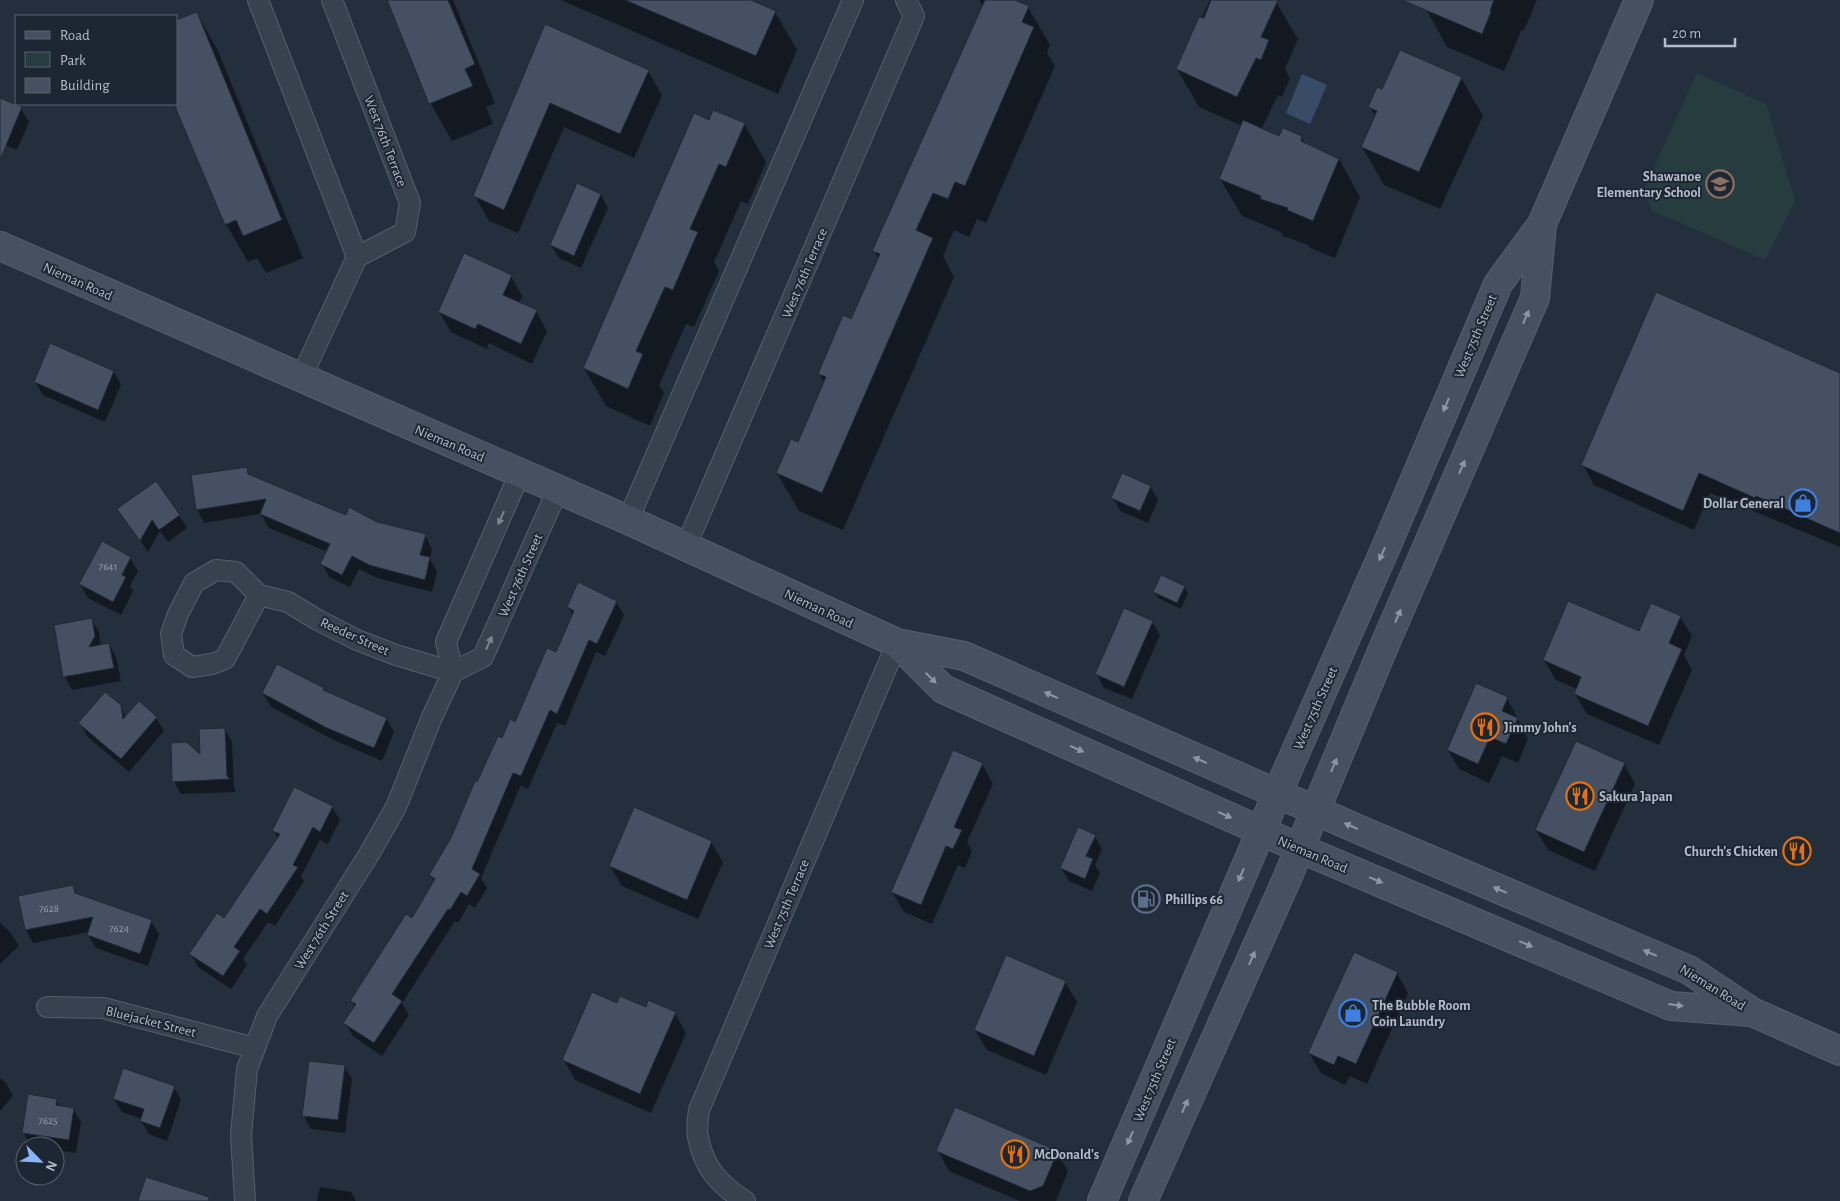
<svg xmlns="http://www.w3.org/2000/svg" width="1840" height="1201" font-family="'Alegreya Sans',sans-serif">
  <rect width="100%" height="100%" fill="#242f3e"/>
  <path fill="#263c3f" d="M 1697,73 L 1766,104 L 1795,201 L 1765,260 L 1651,210 L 1644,189 Z"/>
  <path fill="#394c67" d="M 1302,74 L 1327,85 L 1310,124 L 1286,113 Z"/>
  <path fill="#0007" d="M 388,0 L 453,0 L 495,103 L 486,107 L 493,124 L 452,141 L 431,104 Z
    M 561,0 L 748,0 L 775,12 L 797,50 L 778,94 Z
    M 979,0 L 1012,0 L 1028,7 L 1050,45 L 1047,53 L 1055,66 L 986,223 L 977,219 L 969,237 L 954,230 L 943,256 L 954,277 L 843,530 L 799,511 L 777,473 L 799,443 L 825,384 L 819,374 L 852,321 L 879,259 L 874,251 L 983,7 Z
    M 1210,0 L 1273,0 L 1276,2 L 1298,39 L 1285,69 L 1290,79 L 1282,97 L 1278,95 L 1261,130 L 1280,138 L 1301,137 L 1306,144 L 1339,159 L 1360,197 L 1335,258 L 1310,248 L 1308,245 L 1283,236 L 1281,232 L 1242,216 L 1220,179 L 1242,126 L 1199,107 L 1177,69 Z
    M 1430,0 L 1537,0 L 1524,30 L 1522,29 L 1504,71 L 1447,47 L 1426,9 Z
    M 197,13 L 218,51 L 303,258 L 266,273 L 257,258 L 248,262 L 226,224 L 176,104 Z
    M 546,26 L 648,71 L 662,95 L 634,158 L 564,127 L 518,233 L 489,221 L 475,196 Z
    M 1461,78 L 1483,116 L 1440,209 L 1384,185 L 1362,147 L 1376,117 L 1370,107 L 1383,91 Z
    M 0,100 L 21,108 L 29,122 L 17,150 L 0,143 Z
    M 709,122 L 744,124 L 766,162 L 748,204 L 741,201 L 714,262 L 719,271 L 694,327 L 686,324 L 659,385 L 664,393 L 650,426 L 606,406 L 584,368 Z
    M 601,195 L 608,208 L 581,268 L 559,258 L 551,245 Z
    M 511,276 L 522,296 L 519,304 L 536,311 L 547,331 L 532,364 L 489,343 L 487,349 L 451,332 L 439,312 Z
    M 114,372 L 121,385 L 105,422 L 43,395 L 35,382 Z
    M 1840,374 L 1840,547 L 1710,493 L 1694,530 L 1594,485 L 1583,465 Z
    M 246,468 L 251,477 L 346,516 L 425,535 L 432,549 L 430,559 L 437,572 L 432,592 L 377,578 L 359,569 L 350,587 L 329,577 L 322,564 L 328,552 L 269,528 L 261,514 L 204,523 L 197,509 Z
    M 1150,486 L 1158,500 L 1148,523 L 1120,511 L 1113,498 Z
    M 119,509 L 179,515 L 187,528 L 168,542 L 160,531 L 148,552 Z
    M 102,543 L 130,558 L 138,571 L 130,586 L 133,591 L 121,615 L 88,598 L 80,584 Z
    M 1184,587 L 1188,593 L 1181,609 L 1158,598 L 1155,592 Z
    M 616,602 L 624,615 L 605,656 L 596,652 L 565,726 L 557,723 L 528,789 L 521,785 L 481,878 L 487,888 L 475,908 L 469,904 L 458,923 L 455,921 L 402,1003 L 409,1015 L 382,1056 L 353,1036 L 345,1023 L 355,1007 L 352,1001 L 412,919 L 435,883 L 430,875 L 452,839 L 478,784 L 502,739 L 516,723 L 556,654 L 573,616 L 568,607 Z
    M 1680,617 L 1692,636 L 1684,655 L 1692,670 L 1659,745 L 1587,714 L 1575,694 L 1577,689 L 1556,680 L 1544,660 L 1640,633 Z
    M 91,619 L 99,632 L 101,646 L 109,644 L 116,657 L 121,681 L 72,690 L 65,677 L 55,626 Z
    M 1152,622 L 1160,635 L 1132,699 L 1104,688 L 1097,674 Z
    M 323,689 L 325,692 L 387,719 L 394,732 L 382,761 L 334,740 L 271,707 L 263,693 Z
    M 1507,698 L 1528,739 L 1518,763 L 1502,756 L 1489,783 L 1459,769 L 1448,750 Z
    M 120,706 L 126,717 L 156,718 L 164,731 L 129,772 L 87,736 L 80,723 Z
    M 225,729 L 232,742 L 234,788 L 236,792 L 181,794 L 174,781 L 201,756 Z
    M 982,764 L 993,784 L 967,842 L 972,851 L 965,868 L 958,865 L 932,924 L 904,912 L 892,892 Z
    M 1624,764 L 1635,784 L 1595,871 L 1548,850 L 1536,830 Z
    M 332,807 L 340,820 L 328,844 L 320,840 L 301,876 L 304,881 L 275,926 L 268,922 L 243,959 L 247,965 L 231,989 L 198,967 L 191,954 L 224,920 L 278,839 L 274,831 Z
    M 1095,836 L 1102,849 L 1095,865 L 1100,873 L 1092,891 L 1069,881 L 1061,868 Z
    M 711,842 L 723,862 L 698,919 L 622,886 L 610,866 Z
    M 72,886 L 78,896 L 151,921 L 159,934 L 148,966 L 96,948 L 88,935 L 89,932 L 33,943 L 26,930 L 19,897 Z
    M 0,922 L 11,933 L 19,946 L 0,964 Z
    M 1397,973 L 1408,993 L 1367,1084 L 1350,1076 L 1345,1085 L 1321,1073 L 1309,1053 Z
    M 1065,982 L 1077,1002 L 1046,1075 L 987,1050 L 975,1030 Z
    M 618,1005 L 675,1013 L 686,1033 L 651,1113 L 575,1080 L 564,1060 Z
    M 344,1066 L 352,1079 L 345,1133 L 311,1129 L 304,1116 Z
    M 0,1078 L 6,1083 L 13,1096 L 0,1111 Z
    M 174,1087 L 181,1100 L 167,1141 L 149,1134 L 141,1121 L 142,1119 L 122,1112 L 114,1099 Z
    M 56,1100 L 60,1107 L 73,1109 L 81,1122 L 76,1153 L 55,1150 L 55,1146 L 31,1146 L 23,1132 Z
    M 938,1151 L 1057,1152 L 1068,1171 L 1056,1201 L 1020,1201 L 949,1171 Z
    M 320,1187 L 351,1192 L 356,1201 L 317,1201 Z"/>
  <path fill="#455162" stroke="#1f2835" d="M 387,0 L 448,0 L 475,64 L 465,69 L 473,86 L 429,104 Z
    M 625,0 L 751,0 L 776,11 L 756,56 Z
    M 985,0 L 1015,0 L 1029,6 L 1022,22 L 1034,27 L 965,186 L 955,182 L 948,199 L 933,193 L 916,230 L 933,238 L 822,493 L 776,473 L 791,439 L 798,442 L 826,377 L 818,374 L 843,315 L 851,319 L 880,254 L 872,251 Z
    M 1211,0 L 1278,0 L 1261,37 L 1269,40 L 1261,60 L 1256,58 L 1237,97 L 1176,69 L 1199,17 L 1204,18 Z
    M 1402,0 L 1494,0 L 1490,11 L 1491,12 L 1482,34 Z
    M 197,12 L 282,220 L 243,236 L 236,220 L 225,225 L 176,109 L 176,20 Z
    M 545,24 L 649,70 L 620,134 L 550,103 L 504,210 L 473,196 Z
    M 1400,50 L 1462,77 L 1419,172 L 1361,147 L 1377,111 L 1368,107 L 1377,87 L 1382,89 Z
    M 0,98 L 22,107 L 0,160 Z
    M 713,110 L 745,123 L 726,167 L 719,164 L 690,229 L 698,232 L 673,290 L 665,287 L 636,351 L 643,354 L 628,389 L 583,368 L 694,113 L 709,120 Z
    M 1243,120 L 1279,136 L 1283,128 L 1302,136 L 1301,141 L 1339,159 L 1313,221 L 1287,210 L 1288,208 L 1260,199 L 1261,196 L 1219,179 Z
    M 577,183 L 601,194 L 574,256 L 550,245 Z
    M 464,253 L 512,275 L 503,295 L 537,310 L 521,344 L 478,324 L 475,329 L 438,312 Z
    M 1656,292 L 1840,373 L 1840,533 L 1756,496 L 1755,498 L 1699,473 L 1683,511 L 1581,465 Z
    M 50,343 L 114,371 L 98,410 L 34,382 Z
    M 247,467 L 248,474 L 346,515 L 349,507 L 377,522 L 426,534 L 420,555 L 430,557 L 425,580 L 369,565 L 352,556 L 342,575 L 320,564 L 330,544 L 260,514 L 266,499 L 196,510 L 191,475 Z
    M 1122,473 L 1151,486 L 1140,511 L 1111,498 Z
    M 156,481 L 180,515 L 159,530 L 152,520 L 140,541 L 117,509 Z
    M 102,541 L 131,557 L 122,575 L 126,577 L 113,602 L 79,584 Z
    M 1161,575 L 1185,586 L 1177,603 L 1153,592 Z
    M 578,582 L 617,601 L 597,644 L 589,640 L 557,714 L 550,710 L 521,776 L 513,773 L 472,869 L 480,874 L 467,896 L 461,892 L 450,910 L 448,909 L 392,994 L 402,1001 L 374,1043 L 343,1023 L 356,1004 L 350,1001 L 406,914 L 412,918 L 435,879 L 429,875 L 451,838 L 475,781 L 477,782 L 498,736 L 502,738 L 510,719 L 515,722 L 547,648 L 556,652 L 574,611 L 567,607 Z
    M 1568,601 L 1639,631 L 1651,603 L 1681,616 L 1669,643 L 1682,649 L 1648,726 L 1574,694 L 1581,677 L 1543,660 Z
    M 1124,608 L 1153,621 L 1124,687 L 1095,674 Z
    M 92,618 L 95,636 L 89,647 L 109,643 L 114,668 L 63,677 L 54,625 Z
    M 277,664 L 324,688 L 323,690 L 387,718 L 374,748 L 325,727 L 262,693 Z
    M 1476,683 L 1508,697 L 1502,711 L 1518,718 L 1506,744 L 1490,737 L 1478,764 L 1447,750 Z
    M 105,692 L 121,705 L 123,719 L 139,701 L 157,717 L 121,759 L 78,723 Z
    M 225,728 L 227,776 L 230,779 L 172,782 L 171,743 L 186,742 L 200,754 L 199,729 Z
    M 1576,741 L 1625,763 L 1584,852 L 1535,830 Z
    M 953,750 L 983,763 L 954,827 L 962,830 L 953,849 L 946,846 L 921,905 L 891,892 Z
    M 294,787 L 333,806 L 320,832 L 313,827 L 293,865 L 298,867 L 267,914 L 260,909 L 234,947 L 240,951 L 223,976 L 189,954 L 217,913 L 224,918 L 280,834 L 272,831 Z
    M 634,807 L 712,841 L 687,900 L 609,866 Z
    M 1078,827 L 1096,835 L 1086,856 L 1093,859 L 1085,879 L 1060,868 Z
    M 73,885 L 75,893 L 152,920 L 140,954 L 87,935 L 93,917 L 25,930 L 18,896 Z
    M 1354,952 L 1398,972 L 1356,1064 L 1338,1056 L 1334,1065 L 1308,1053 Z
    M 1006,955 L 1066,981 L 1034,1056 L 974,1030 Z
    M 592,992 L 617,1003 L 620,996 L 646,1007 L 648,1000 L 676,1012 L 640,1094 L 562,1060 Z
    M 309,1061 L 345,1065 L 338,1120 L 302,1116 Z
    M 123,1068 L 175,1086 L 160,1128 L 140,1121 L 144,1109 L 113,1099 Z
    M 28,1094 L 57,1099 L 56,1105 L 74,1108 L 69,1140 L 22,1133 Z
    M 955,1107 L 1058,1151 L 1043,1186 L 1030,1191 L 936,1151 Z
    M 146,1177 L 209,1197 L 209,1201 L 138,1201 Z"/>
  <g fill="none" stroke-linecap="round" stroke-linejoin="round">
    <g stroke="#565f6c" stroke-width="22">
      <path id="street" d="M 258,0 L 357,257
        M 301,378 L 357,257 L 405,232 L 410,203 L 332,0
        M 628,520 L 853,0
        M 686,546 L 914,16 L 906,0
        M 259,595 L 225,659 L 212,664 L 192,667 L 174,655 L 171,634 L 178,614 L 194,583 L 216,570 L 236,572 L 259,595 L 288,602 L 316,619 L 357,640 L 396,655 L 453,672
        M 453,672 L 483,657 L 558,489
        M 47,1007 L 103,1008 L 255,1048
        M 245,1201 L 241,1135 L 247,1069 L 267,1016 L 368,856 L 396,807 L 432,717 L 453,672 L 446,642 L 520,473
        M 745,1201 C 720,1185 704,1169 698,1137 C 696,1129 698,1119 699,1110 L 897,643"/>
    </g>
    <g stroke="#565f6c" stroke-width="30">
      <path id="secondary" d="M 0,246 L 628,520 L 897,643 L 964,656 L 1360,830 L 1689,970 L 1752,1012 L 1840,1051
        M 897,643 L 943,689 L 1299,848 L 1671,1006 L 1751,1012
        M 1102,1201 L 1277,794 L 1386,547 L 1498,284 L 1542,224 L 1639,0
        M 1143,1201 L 1286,881 L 1385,644 L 1535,298 L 1542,225"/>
    </g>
    <use href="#street" stroke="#38414e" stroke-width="20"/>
    <use href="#secondary" stroke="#465061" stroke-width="28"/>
  </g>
  <defs><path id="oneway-solid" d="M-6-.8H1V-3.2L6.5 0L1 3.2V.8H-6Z" transform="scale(1.25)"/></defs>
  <g fill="#8e96a5">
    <use href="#oneway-solid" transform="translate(1526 317) rotate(-67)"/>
    <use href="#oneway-solid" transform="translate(1446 405) rotate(113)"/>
    <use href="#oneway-solid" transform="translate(1462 467) rotate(-67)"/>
    <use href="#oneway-solid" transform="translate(1382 554) rotate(114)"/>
    <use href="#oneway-solid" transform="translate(1398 616) rotate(-67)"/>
    <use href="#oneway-solid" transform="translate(931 678) rotate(45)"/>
    <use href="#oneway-solid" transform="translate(1051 695) rotate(-156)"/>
    <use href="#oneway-solid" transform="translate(1077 749) rotate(24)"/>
    <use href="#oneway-solid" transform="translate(1200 760) rotate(-156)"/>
    <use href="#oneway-solid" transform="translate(1334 765) rotate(-67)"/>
    <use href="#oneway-solid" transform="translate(1225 815) rotate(24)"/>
    <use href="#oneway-solid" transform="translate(1351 826) rotate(-156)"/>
    <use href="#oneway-solid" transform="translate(1241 875) rotate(113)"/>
    <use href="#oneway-solid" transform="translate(1376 880) rotate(23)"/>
    <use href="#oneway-solid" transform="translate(1500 890) rotate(-157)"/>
    <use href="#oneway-solid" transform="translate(1526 944) rotate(23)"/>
    <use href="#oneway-solid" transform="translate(1650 953) rotate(-157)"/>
    <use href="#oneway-solid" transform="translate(1252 958) rotate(-66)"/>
    <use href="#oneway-solid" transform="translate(1676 1005) rotate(8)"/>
    <use href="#oneway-solid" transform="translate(1185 1106) rotate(-66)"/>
    <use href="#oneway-solid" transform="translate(1130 1138) rotate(114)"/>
  </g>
  <g fill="#7c8592">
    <use href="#oneway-solid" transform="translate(501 518) rotate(114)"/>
    <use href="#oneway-solid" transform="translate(489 643) rotate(-66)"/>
  </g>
  <defs>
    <g id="school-ring" transform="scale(1.4375)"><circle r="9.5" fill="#1d2633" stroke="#8d6e63" stroke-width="1.5"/><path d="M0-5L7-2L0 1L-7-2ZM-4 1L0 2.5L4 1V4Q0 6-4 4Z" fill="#8d6e63"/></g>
    <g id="shop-ring" transform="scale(1.4375)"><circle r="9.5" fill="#1d2633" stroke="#3f7fe0" stroke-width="1.5"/><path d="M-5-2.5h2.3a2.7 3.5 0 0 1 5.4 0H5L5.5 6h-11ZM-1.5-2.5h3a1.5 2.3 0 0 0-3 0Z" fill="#3f7fe0"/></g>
    <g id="restaurant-ring" transform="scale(1.4375)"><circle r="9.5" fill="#1d2633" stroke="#e8710a" stroke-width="1.5"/><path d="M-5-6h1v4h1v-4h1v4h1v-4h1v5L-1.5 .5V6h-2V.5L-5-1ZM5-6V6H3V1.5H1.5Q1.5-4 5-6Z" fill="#e8710a"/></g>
    <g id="fuel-ring" transform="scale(1.4375)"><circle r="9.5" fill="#1d2633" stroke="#5c6f8a" stroke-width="1.5"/><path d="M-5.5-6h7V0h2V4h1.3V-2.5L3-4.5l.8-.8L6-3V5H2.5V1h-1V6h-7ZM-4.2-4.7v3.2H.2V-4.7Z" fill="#5c6f8a"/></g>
  </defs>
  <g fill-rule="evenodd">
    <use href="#school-ring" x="1720" y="184"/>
    <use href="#shop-ring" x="1803" y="503"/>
    <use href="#restaurant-ring" x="1485" y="727"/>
    <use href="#restaurant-ring" x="1580" y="796"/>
    <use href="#restaurant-ring" x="1797" y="851"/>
    <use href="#fuel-ring" x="1146" y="899"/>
    <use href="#shop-ring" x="1353" y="1013"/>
    <use href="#restaurant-ring" x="1015" y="1154"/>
  </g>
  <g text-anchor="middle" stroke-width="4" stroke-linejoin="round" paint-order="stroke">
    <g font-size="11" fill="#98a1af">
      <text x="108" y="570">7641</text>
      <text x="49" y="912">7628</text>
      <text x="119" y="932">7624</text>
      <text x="48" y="1124">7625</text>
    </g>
    <g font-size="14" fill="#b4bcc9" stroke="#1d2633">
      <text transform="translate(386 141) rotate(69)" y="5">West 76th Terrace</text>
      <text transform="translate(804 273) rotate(-67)" y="5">West 76th Terrace</text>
      <text transform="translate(78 281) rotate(24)" y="5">Nieman Road</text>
      <text transform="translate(1475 336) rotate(-67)" y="5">West 75th Street</text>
      <text transform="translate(450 443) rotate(23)" y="5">Nieman Road</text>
      <text transform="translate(520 575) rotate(-66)" y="5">West 76th Street</text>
      <text transform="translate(819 608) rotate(25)" y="5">Nieman Road</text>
      <text transform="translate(355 636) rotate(24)" y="5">Reeder Street</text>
      <text transform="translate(1315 708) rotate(-66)" y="5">West 75th Street</text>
      <text transform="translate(1313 854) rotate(23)" y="5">Nieman Road</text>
      <text transform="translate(786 904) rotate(-67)" y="5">West 75th Terrace</text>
      <text transform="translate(321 930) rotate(-58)" y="5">West 76th Street</text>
      <text transform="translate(1713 987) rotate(32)" y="5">Nieman Road</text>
      <text transform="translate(151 1021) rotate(14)" y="5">Bluejacket Street</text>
      <text transform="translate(1154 1080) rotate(-67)" y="5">West 75th Street</text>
    </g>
    <g font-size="14" font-weight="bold" fill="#b4bcc9" stroke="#1d2633" text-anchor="start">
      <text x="1701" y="181" text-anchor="end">Shawanoe<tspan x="1701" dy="16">Elementary School</tspan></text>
      <text x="1784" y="508" text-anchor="end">Dollar General</text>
      <text x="1504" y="732">Jimmy John's</text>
      <text x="1599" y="801">Sakura Japan</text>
      <text x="1778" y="856" text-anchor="end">Church's Chicken</text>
      <text x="1165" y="904">Phillips 66</text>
      <text x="1372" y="1010">The Bubble Room<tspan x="1372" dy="16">Coin Laundry</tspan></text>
      <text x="1034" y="1159">McDonald's</text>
    </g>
  </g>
  <rect x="15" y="15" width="162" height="90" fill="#1d2633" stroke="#59626f"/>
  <rect x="25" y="31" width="25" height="8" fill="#465061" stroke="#59626f"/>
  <text x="60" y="40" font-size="15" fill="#b4bcc9">Road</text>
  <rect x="25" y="52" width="25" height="15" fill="#263c3f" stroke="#59626f"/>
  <text x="60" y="65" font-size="15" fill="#b4bcc9">Park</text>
  <rect x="25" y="78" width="25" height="15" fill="#455162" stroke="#59626f"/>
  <text x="60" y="90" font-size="15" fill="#b4bcc9">Building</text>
  <g transform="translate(40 1161) rotate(114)"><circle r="24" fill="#1d2633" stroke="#59626f"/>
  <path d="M0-4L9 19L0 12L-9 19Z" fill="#8ab4f8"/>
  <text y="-8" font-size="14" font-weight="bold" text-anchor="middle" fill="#b4bcc9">N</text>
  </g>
  <path d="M1665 38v8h70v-8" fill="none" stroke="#b4bcc9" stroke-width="2.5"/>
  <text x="1672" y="38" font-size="15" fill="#b4bcc9" stroke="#1d2633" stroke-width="4" paint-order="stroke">20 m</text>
</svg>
